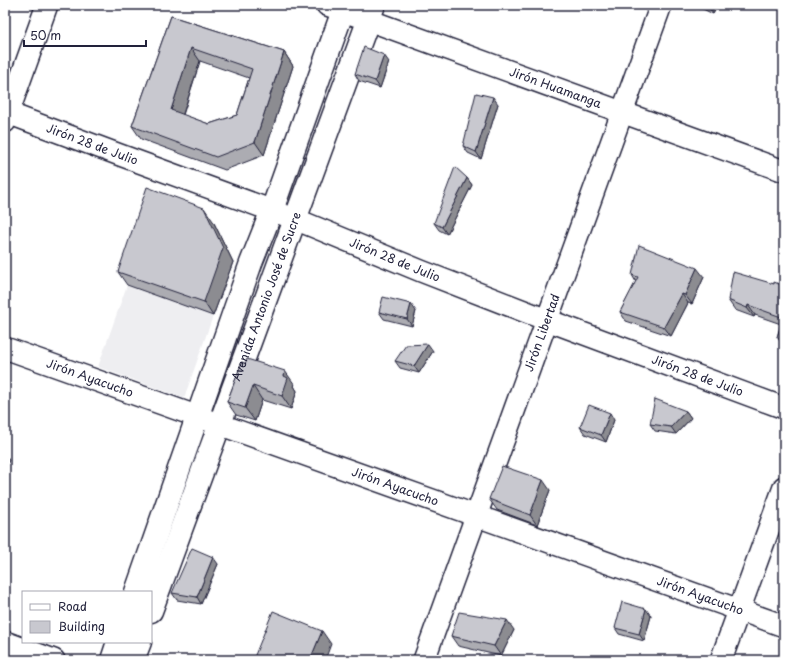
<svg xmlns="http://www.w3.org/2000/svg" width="789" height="665" font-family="'Playpen Sans',sans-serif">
  <rect width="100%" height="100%" fill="#fff"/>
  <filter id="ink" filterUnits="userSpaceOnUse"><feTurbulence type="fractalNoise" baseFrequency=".025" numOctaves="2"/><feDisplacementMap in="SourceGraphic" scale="8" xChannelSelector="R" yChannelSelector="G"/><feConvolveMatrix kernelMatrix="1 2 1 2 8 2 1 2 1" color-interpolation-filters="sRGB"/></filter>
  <g filter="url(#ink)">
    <path fill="#eeeef1" d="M 127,285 L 213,316 L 184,398 L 98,367 Z"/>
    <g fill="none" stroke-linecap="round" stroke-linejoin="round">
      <g stroke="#22223b" stroke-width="24">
        <g id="minor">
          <path id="s1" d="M 327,5 L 784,171"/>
          <path id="s2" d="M 5,112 L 120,155 L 295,219 L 421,271 L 547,320 L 784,408"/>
          <path d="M 5,122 L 47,5"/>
          <path id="s3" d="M 5,348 L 477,516 L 784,626"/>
          <path d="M 5,642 L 54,660"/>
          <path id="s4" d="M 424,660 L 661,5"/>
          <path d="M 721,660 L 784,487"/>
        </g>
      </g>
      <g stroke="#22223b" stroke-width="25">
        <g id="major">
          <path d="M 136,592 L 251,263 L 272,210 L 345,5"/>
          <path id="s5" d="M 151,611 L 374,5"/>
          <path d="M 112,660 L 118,642"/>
          <path d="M 133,660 L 140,642"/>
        </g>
      </g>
      <use href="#minor" stroke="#fff" stroke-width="21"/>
      <use href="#major" stroke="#fff" stroke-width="22"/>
    </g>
    <path fill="#acacb2" stroke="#22223b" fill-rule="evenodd" d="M 695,5 L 718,5 L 713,14 Z
      M 171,16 L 284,52 L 293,66 L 264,155 L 225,170 L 141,139 L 132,126 ZM 200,61 L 249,78 L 237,115 L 209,124 L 183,115 Z
      M 389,62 L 380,88 L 359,81 L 355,74 Z
      M 498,104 L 481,159 L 468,153 L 463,146 Z
      M 467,178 L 472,185 L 447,234 L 439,230 L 434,223 Z
      M 213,221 L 233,262 L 213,316 L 127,285 L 118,272 Z
      M 632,275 L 704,277 L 692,304 L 688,303 L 671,336 L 626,321 L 620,312 L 636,282 Z
      M 774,284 L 784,286 L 784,346 L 777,337 L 781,324 L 755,315 L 754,317 L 735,310 L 728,300 Z
      M 416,311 L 412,326 L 384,319 L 379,312 Z
      M 433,351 L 419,373 L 400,368 L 395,361 Z
      M 242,362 L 295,385 L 294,386 L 297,391 L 291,409 L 262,400 L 255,421 L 236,415 L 227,402 Z
      M 686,411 L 691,418 L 676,434 L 655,431 L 650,424 Z
      M 614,420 L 606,442 L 585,434 L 580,427 Z
      M 550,490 L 537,525 L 497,510 L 489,499 Z
      M 218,564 L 201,604 L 177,600 L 172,593 Z
      M 651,616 L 644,641 L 619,634 L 615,628 Z
      M 514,630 L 501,656 L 458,646 L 451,636 Z"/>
    <path fill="#8c8c91" stroke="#22223b" d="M 709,5 L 718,5 L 713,14 L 709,7 Z
      M 191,48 L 200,61 L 180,123 L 171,110 Z
      M 284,52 L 293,66 L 264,155 L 255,142 Z
      M 384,55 L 389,62 L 380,88 L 375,81 Z
      M 493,97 L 498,104 L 481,159 L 476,152 Z
      M 467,178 L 472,185 L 447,234 L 442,227 Z
      M 204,208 L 213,221 L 233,262 L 213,316 L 204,302 Z
      M 697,268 L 704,277 L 692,304 L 685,295 Z
      M 682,294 L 688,303 L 671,336 L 664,327 Z
      M 411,304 L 416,311 L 412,326 L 407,319 Z
      M 748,305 L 755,315 L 754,317 L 747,308 Z
      M 428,344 L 433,351 L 419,373 L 414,366 Z
      M 285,371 L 295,385 L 294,386 L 297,391 L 291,409 L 282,396 L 284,376 Z
      M 253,386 L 262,400 L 255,421 L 245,408 Z
      M 686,411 L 691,418 L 676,434 L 671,427 Z
      M 610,413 L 614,420 L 606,442 L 601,435 Z
      M 5,455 L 9,460 L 5,471 Z
      M 543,480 L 550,490 L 537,525 L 530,515 Z
      M 213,557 L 218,564 L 201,604 L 197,597 Z
      M 646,609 L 651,616 L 644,641 L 639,634 Z
      M 507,620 L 514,630 L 501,656 L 494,646 Z
      M 322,631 L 331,644 L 325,660 L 310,660 Z"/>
    <path fill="#c8c8cf" stroke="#22223b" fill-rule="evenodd" d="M 171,16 L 284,52 L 255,142 L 216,157 L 132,126 ZM 191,48 L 252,69 L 237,115 L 209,124 L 171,110 Z
      M 364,47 L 384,55 L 375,81 L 355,74 Z
      M 476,93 L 493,97 L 476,152 L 463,146 Z
      M 455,167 L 467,178 L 442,227 L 434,223 Z
      M 147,187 L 204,208 L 223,248 L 204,302 L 118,272 Z
      M 639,245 L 697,268 L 685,295 L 682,294 L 664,327 L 620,312 L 638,277 L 632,275 Z
      M 733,272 L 774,284 L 774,282 L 784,286 L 784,339 L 777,337 L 784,318 L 748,305 L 747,308 L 728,300 Z
      M 383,297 L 411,304 L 407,319 L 379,312 Z
      M 428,344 L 414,366 L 395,361 L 406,345 Z
      M 247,359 L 285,371 L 284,376 L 288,378 L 282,396 L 253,386 L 245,408 L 227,402 L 242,362 L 245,364 Z
      M 655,399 L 686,411 L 671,427 L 650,424 Z
      M 589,405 L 610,413 L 601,435 L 580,427 Z
      M 502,466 L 543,480 L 530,515 L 489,499 Z
      M 192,548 L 213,557 L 197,597 L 172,593 Z
      M 622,602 L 646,609 L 639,634 L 615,628 Z
      M 273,611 L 322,631 L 310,660 L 253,660 Z
      M 459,612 L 507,620 L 494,646 L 451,636 Z"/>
  </g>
  <g text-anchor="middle" stroke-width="4" stroke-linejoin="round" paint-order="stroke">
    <g font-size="12" fill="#22223b" stroke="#fff">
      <text dy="4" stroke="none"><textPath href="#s1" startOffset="243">Jirón Huamanga</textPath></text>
      <text dy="4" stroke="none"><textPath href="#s2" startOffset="93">Jirón 28 de Julio</textPath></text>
      <text dy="4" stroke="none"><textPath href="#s2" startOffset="417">Jirón 28 de Julio</textPath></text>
      <text dy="4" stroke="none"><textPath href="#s5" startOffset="335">Avenida Antonio José de Sucre</textPath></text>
      <text dy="4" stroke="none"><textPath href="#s4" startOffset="348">Jirón Libertad</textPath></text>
      <text dy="4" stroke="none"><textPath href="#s2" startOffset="741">Jirón 28 de Julio</textPath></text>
      <text dy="4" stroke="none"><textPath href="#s3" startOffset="90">Jirón Ayacucho</textPath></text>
      <text dy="4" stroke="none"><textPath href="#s3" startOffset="414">Jirón Ayacucho</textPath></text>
      <text dy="4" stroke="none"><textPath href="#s3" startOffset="738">Jirón Ayacucho</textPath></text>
    </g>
  </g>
  <rect width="789" height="665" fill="none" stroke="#fff" stroke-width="20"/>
  <rect x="10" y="10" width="769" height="645" fill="none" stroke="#22223b" stroke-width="1.5" filter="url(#ink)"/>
  <rect x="22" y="591" width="130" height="52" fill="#ffffff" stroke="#a7a7b1"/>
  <rect x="30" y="604" width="20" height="6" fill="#ffffff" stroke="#a7a7b1"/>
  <text x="58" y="611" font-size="12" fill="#22223b">Road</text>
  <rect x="30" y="621" width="20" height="12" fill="#c8c8cf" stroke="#a7a7b1"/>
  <text x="58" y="631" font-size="12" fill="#22223b">Building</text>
  <path d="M24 40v6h122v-6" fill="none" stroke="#22223b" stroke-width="2"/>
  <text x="30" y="40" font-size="12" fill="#22223b" stroke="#ffffff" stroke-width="3" paint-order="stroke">50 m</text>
</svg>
